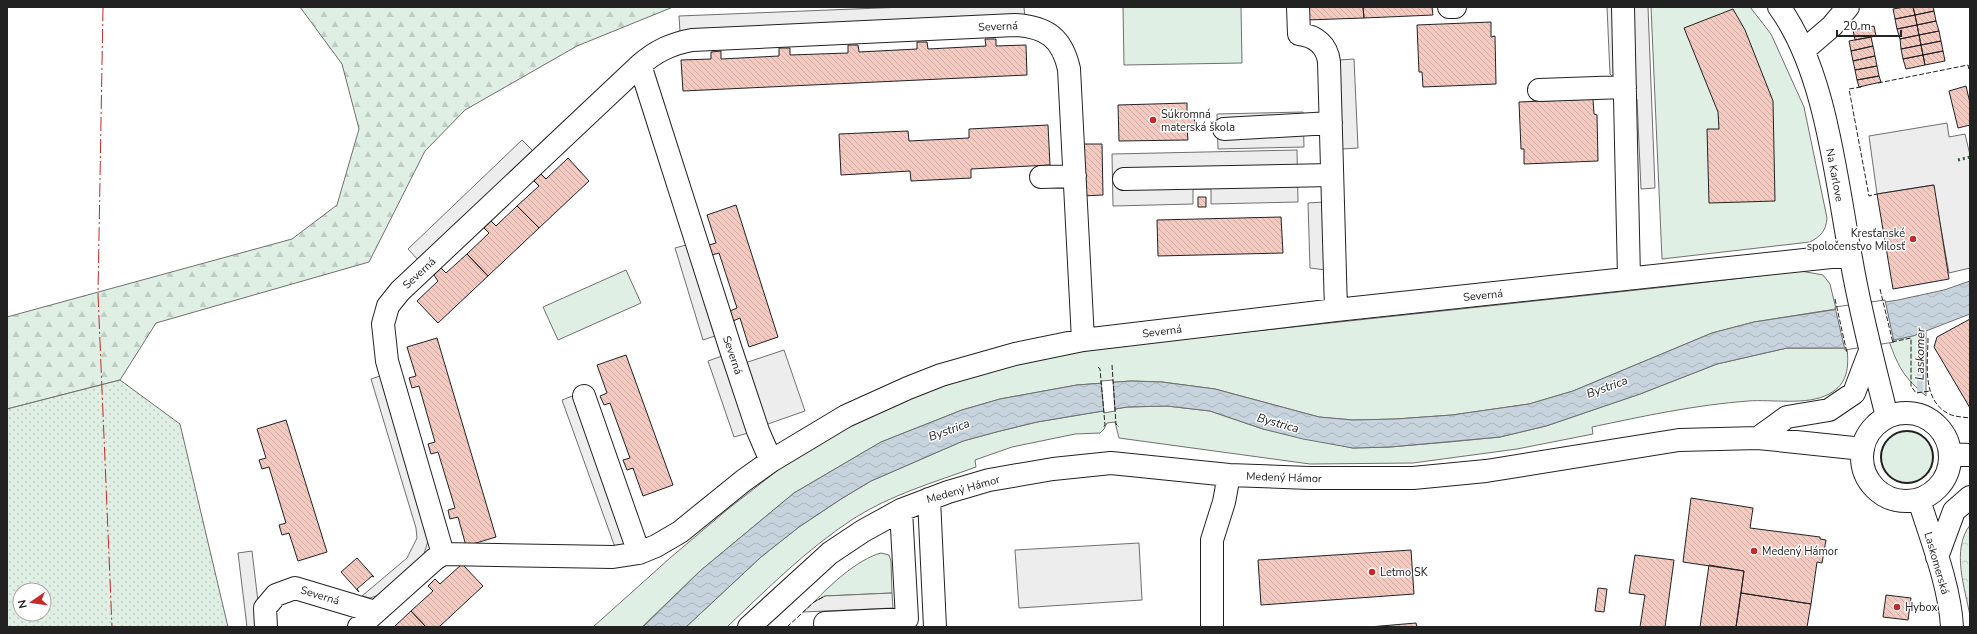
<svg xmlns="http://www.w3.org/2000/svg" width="1977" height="634" font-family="'Nunito Sans',sans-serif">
  <defs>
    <pattern id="forest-firs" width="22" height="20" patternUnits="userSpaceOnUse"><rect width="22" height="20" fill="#e0efe3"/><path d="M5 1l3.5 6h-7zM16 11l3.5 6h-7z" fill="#c0cdc2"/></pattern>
    <pattern id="park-crowns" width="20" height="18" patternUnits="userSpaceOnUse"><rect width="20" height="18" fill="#e0efe3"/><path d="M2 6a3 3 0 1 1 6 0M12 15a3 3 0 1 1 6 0" fill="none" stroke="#c0cdc2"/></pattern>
    <pattern id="garden-dots" width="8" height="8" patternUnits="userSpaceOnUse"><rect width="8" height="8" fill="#e0efe3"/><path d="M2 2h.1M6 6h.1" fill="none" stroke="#c0cdc2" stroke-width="1.8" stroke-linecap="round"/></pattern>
    <pattern id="water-waves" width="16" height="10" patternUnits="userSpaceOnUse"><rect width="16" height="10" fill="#c7d3dd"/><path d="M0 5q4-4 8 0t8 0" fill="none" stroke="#abb5bd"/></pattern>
    <pattern id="building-back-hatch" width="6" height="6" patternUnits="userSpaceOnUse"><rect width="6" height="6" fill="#f3c9c0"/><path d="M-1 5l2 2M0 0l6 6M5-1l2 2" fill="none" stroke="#d0aca5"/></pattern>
  </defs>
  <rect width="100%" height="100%" fill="#fff"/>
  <path fill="#e0efe3" stroke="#6f6f6f" d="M 1123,7 L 1241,7 L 1242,63 L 1124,65 Z
    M 1651,7 L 1750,7 L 1771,34 L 1804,107 L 1827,218 C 1826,231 1821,236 1810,242 L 1662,259 Z
    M 626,270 L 641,303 L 558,340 L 543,307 Z
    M 1801,271 L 1823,275 L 1830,284 L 1836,309 L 1754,322 L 1712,333 L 1573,391 L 1529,404 L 1452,415 L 1396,419 L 1353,420 L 1319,417 L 1215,389 L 1162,382 L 1131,381 L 1077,385 L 1000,399 L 962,410 L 881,442 L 794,493 L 700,571 L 642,627 L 593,627 L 670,558 L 728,509 L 814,442 L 898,397 L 980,370 L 1088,349 L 1665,287 Z
    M 1926,332 L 1926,396 C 1904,377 1899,369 1889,341 Z
    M 1787,348 L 1847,348 C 1849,367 1848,384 1829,394 C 1807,406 1772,399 1748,401 C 1695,405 1644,416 1592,427 L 1593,434 L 1517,449 L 1413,463 L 1310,464 L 1119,438 L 1115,422 L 1107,423 L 1104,429 L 1100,433 L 1075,434 L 1012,447 L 975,460 L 976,467 C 935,482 890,495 853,519 C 807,549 767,589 727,627 L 686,627 L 761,557 L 799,527 L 841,499 L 871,481 L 963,441 L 1000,431 L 1037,422 L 1127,407 L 1167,406 L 1210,411 L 1263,429 L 1353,448 L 1390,447 L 1449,442 L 1500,437 L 1546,426 L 1640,394 L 1717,364 Z
    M1881 457a26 26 0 1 1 52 0a26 26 0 1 1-52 0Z
    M 881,553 L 889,555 L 891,561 L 892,593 L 825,596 L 814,602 C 830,585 858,559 881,553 Z"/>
  <path fill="url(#forest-firs)" stroke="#6f6f6f" d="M 300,7 L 673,7 L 577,46 L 465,110 L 425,151 L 369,262 L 156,323 L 120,380 L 7,409 L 7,317 L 292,239 L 337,205 L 359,129 L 342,64 Z"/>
  <path fill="url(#park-crowns)" stroke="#6f6f6f" d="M 1970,525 L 1970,616 C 1965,588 1951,550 1970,525 Z"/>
  <path fill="url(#garden-dots)" stroke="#6f6f6f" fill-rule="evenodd" d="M 120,380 L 180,424 L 228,627 L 7,627 L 7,409 ZM 20,590 L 44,590 L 44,614 L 20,614 Z"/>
  <path fill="#ededed" stroke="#6f6f6f" d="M 904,7 L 1024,7 L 1025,18 L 680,32 L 679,16 Z
    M 1607,7 L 1648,7 L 1655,188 L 1641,189 L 1637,99 L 1610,74 Z
    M 1354,59 L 1358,148 L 1342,149 L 1339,60 Z
    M 1303,112 L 1304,147 L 1218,149 L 1217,114 Z
    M 1947,123 L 1949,137 L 1965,134 L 1970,155 L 1970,268 L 1949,273 L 1933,185 L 1877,194 L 1869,136 Z
    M 522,140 L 533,151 L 419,261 L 408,249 Z
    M 1297,150 L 1298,202 L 1211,204 L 1211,189 L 1193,189 L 1193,204 L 1113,206 L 1112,154 Z
    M 1324,202 L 1326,270 L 1310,268 L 1308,203 Z
    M 690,244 L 718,335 L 703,340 L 675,248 Z
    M 784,350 L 805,411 L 765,425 L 745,363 Z
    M 722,356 L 748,433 L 734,437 L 708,361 Z
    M 383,375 L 429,538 L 424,554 L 416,566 L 382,594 L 370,598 L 362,596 L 407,558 L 417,538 L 416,528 L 371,379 Z
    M 575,395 L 628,545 L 616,550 L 562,400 Z
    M 1139,543 L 1142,600 L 1019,608 L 1015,550 Z
    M 252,551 L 261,627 L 247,627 L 238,553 Z
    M 892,593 L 893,608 L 803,612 L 814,602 L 825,596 Z"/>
  <path fill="url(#water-waves)" stroke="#6f6f6f" d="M 1970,281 L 1970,314 L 1913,336 L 1889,341 L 1847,348 L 1787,348 L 1717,364 L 1640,394 L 1546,426 L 1500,437 L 1390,447 L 1353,448 L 1303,439 L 1263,429 L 1210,411 L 1167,406 L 1127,407 L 1037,422 L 1000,431 L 963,441 L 871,481 L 841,499 L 799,527 L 761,557 L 686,627 L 643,627 L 700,571 L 794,493 L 881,442 L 962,410 L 1000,399 L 1077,385 L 1131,381 L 1162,382 L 1215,389 L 1319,417 L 1353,420 L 1396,419 L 1452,415 L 1529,404 L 1573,391 L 1712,333 L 1754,322 L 1898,300 L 1944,290 Z"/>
  <path fill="#fff" stroke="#6f6f6f" d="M 1885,300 L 1894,342 L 1845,350 L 1835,307 Z
    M 1113,380 L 1115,411 L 1104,413 L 1101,381 Z"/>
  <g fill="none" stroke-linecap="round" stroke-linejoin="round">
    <path stroke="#c7d3dd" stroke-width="6" d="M 1920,390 L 1921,326"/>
  </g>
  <path fill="url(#building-back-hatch)" stroke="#222" d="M 1305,7 L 1363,7 L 1364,18 L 1306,20 Z
    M 1363,7 L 1432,7 L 1433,15 L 1364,18 Z
    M 1905,7 L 1913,7 L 1915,15 L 1895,19 L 1893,9 Z
    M 1913,7 L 1933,7 L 1934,11 L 1915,15 Z
    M 1733,9 L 1745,30 L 1773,101 L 1775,201 L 1709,203 L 1707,129 L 1719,129 L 1718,112 L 1684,28 Z
    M 1934,11 L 1936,21 L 1917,25 L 1915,15 Z
    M 1915,15 L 1917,25 L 1897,29 L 1895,19 Z
    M 1936,21 L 1939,31 L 1919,35 L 1917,25 Z
    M 1491,22 L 1491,37 L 1495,36 L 1496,84 L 1423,87 L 1422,72 L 1419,72 L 1417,25 Z
    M 1917,25 L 1919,35 L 1900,39 L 1897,29 Z
    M 1874,26 L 1876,36 L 1855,40 L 1853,30 Z
    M 1939,31 L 1941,41 L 1921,45 L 1919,35 Z
    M 1919,35 L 1921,45 L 1901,49 L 1900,39 Z
    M 1871,37 L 1873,46 L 1851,51 L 1849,41 Z
    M 985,39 L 996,39 L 996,46 L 1026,45 L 1027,75 L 683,91 L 681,60 L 711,59 L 711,52 L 721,51 L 721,59 L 779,56 L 779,48 L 790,48 L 790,55 L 848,53 L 848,45 L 858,45 L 859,52 L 917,49 L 917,42 L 927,42 L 928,49 L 986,46 Z
    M 1941,41 L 1943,51 L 1923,55 L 1921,45 Z
    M 1921,45 L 1923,55 L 1903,59 L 1901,49 Z
    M 1873,46 L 1875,56 L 1853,61 L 1851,51 Z
    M 1943,51 L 1945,61 L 1925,65 L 1923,55 Z
    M 1923,55 L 1925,65 L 1906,69 L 1903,59 Z
    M 1875,56 L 1877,66 L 1855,70 L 1853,61 Z
    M 1877,66 L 1879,76 L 1857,80 L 1855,70 Z
    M 1879,76 L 1881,82 L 1859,87 L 1857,80 Z
    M 1966,86 L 1970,103 L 1970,125 L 1958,128 L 1949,91 Z
    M 1593,99 L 1594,114 L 1597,115 L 1598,161 L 1524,164 L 1524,149 L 1521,149 L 1519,102 Z
    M 1187,103 L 1187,115 L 1194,114 L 1195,128 L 1187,128 L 1188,140 L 1119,141 L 1118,105 Z
    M 1048,125 L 1050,165 L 971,169 L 971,178 L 911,181 L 910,171 L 841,175 L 839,134 L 908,131 L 909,141 L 969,138 L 969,129 Z
    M 1081,144 L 1102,144 L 1103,195 L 1082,196 Z
    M 568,158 L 589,181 L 539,228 L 517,206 L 539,186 L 534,181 L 541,174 L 546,179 Z
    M 1934,185 L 1949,279 L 1893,289 L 1877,194 Z
    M 1198,197 L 1206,197 L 1206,207 L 1198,207 Z
    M 736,205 L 778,337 L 749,347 L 740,318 L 733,321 L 730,311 L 737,308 L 719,253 L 712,255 L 709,245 L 716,243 L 707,215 Z
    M 517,206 L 539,228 L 488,276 L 467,254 L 489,233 L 484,228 L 491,221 L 496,226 Z
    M 1281,217 L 1283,253 L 1158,256 L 1157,220 Z
    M 467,254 L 488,276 L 438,323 L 417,301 L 438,281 L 434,275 L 441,268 L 446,273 Z
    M 1970,319 L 1970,408 L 1934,347 L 1937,337 Z
    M 437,338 L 496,537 L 466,546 L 458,517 L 450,519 L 448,510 L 455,508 L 438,452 L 431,454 L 428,444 L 435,442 L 419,386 L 412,388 L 409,378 L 416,376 L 407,347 Z
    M 626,355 L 673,485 L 643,496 L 633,468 L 627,470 L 623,460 L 630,458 L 610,403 L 604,405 L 600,396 L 607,393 L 597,365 Z
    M 286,420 L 327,552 L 298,561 L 289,533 L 282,535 L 279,525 L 286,523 L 269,467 L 262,469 L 259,460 L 266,458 L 257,429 Z
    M 1691,498 L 1753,508 L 1750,528 L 1820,537 L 1820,539 L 1826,540 L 1822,563 L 1817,562 L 1811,604 L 1741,593 L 1744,571 L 1683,562 Z
    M 1411,550 L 1414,594 L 1261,605 L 1258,560 Z
    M 1635,555 L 1674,560 L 1665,627 L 1640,627 L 1645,595 L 1629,593 Z
    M 357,558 L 374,577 L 372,576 L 357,589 L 359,592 L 341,572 Z
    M 462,564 L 483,586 L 439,627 L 426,627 L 411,611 L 433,591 L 428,586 L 435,579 L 440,584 Z
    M 1709,565 L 1744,571 L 1736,627 L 1700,627 Z
    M 1598,588 L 1607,589 L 1604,612 L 1595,611 Z
    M 1741,593 L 1811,604 L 1807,627 L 1736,627 Z
    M 1886,595 L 1911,598 L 1908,620 L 1883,617 Z
    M 411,611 L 426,627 L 394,627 Z
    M 1416,623 L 1417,627 L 1369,627 Z"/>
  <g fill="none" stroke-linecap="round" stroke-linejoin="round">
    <g stroke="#222" stroke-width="24">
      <path id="minor" d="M 1298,7 L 1299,34 C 1316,36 1327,45 1329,62 L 1336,310
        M 1449,7 L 1455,7
        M 1623,7 L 1629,278
        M 1779,7 C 1826,71 1836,180 1851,258 C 1860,312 1874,364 1887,417
        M 1804,50 L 1832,26 L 1848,7
        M 640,65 L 731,350 L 758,431 L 771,461
        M 1539,90 L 1625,87
        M 1224,129 L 1331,123
        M 1041,177 L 1075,176
        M 1124,179 L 1332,175
        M 584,396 L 639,553
        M1862 457a44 44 0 1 1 88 0a44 44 0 1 1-88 0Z
        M 1758,438 L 1787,417 L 1829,410 L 1854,393 L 1870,351
        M 1950,454 L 1970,455
        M 929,499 L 935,627
        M 1919,500 C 1931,538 1950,587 1952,627
        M 443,554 L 387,361 L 383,324 L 388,306 L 400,291 L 640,65 C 656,51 671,44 692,40 L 1015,25 C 1047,27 1062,38 1069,69 L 1083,340
        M 1937,557 L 1954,511 L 1970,497
        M 825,623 L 907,619 L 901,510
        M 266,627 L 265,608 L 276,595 L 295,588 L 375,612
        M 359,627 L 435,559 L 443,554 L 613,557 L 639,553 L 656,546 L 680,532 L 743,481 L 771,461 L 846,416 L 908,388 L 941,375 L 1015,354 L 1083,340 L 1336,310 L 1850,255
        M 749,627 L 830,553 L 863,531 L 901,510 L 948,492 L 989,480 L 1053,469 L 1111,463 L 1229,475 L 1310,478 L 1413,478 L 1486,471 L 1679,440 L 1758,438 L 1863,449
        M 1212,627 L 1212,540 L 1224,502 L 1229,475"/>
    </g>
    <use href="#minor" stroke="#fff" stroke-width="22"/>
    <path stroke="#2f5e38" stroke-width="3" stroke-dasharray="2 3" stroke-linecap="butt" d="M 1958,160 L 1970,157"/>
    <path stroke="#222" stroke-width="1" stroke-dasharray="5 2" stroke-linecap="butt" d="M 1878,83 L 1968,65 L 1970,74
      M 1861,87 L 1849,89 L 1869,196 L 1877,194
      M 1880,289 L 1893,343
      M 1835,299 L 1847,353
      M 1928,338 C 1928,363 1921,400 1949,414 C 1955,417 1964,417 1970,418
      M 1892,342 L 1911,338 L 1911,386 L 1916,393 L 1930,391
      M 1112,365 L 1116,424 L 1119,427
      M 1098,367 L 1100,369 L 1105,425 L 1103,428
      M 787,627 L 814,602 L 825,596"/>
    <path stroke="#222" stroke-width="2" d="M1881 457a26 26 0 1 1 52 0a26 26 0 1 1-52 0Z"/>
    <path stroke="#c62828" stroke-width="1" stroke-dasharray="14 3 2 3" stroke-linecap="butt" d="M 103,7 L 98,294 L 112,627"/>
  </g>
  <g fill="#c62828" stroke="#fff" stroke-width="1.5">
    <circle cx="1153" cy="120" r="4"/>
    <circle cx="1913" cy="239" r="4"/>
    <circle cx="1754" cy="551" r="4"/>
    <circle cx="1372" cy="572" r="4"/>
    <circle cx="1897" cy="607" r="4"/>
  </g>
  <g text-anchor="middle" stroke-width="3" stroke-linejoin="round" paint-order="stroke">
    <g font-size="11" fill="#222" stroke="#fff">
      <text transform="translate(998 26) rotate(-2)" y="4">Severná</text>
      <text transform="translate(1835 175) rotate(79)" y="4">Na Karlove</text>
      <text transform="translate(419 273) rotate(-43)" y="4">Severná</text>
      <text transform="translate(1483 295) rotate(-6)" y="4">Severná</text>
      <text transform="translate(1162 331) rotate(-7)" y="4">Severná</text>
      <text transform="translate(733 355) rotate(71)" y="4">Severná</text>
      <text transform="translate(1284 477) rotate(2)" y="4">Medený Hámor</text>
      <text transform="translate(963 489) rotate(-16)" y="4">Medený Hámor</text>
      <text transform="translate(1937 563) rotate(74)" y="4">Laskomerská</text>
      <text transform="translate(320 595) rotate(17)" y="4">Severná</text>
    </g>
    <g font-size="11" fill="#222" stroke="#fff" text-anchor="start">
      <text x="1161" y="118">Súkromná<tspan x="1161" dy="13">materská škola</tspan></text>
      <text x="1905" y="237" text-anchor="end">Kresťanské<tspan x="1905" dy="13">spoločenstvo Milosť</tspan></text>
      <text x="1762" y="555">Medený Hámor</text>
      <text x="1380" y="576">Letmo SK</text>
      <text x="1905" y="611">Hybox</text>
    </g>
    <g font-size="12" font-style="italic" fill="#222" stroke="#fff">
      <text transform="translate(1920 354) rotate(-89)" y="4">Laskomer</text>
      <text transform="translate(1607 387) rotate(-20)" y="4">Bystrica</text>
      <text transform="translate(1278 423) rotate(16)" y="4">Bystrica</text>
      <text transform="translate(949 430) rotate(-20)" y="4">Bystrica</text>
    </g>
  </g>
  <rect width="1977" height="634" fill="none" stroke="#222222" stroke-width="16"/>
  <g transform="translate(32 602) rotate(257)"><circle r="19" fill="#ffffff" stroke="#a7a7a7"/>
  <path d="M0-3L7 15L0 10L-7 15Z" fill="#c62828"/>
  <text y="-6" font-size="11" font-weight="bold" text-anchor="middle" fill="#222222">N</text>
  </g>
  <path d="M1837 30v6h64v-6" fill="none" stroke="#222222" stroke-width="2"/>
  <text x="1843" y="30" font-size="12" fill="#222222" stroke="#ffffff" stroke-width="3" paint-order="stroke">20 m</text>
</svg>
